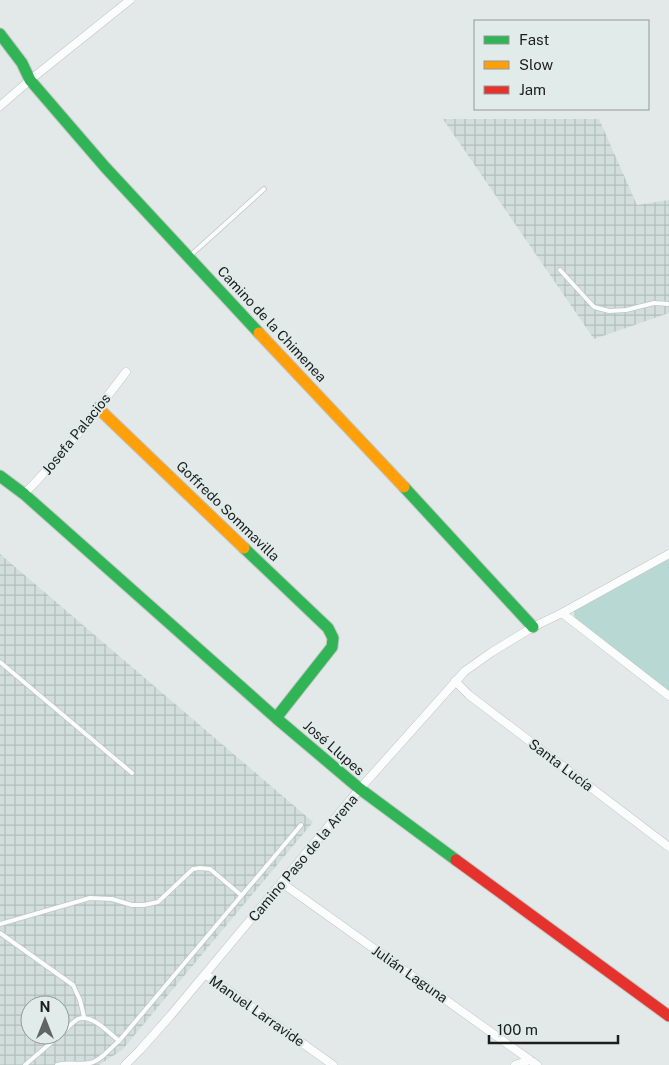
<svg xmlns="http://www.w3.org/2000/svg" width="669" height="1065" font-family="'Public Sans',sans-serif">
  <defs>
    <pattern id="industrial-grid" width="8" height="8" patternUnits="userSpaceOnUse" patternTransform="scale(1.25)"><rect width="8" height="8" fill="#d1dedc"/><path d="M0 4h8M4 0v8" fill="none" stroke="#b3bebc"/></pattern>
  </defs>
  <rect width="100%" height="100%" fill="#e3e9e8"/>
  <path fill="url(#industrial-grid)" fill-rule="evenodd" d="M 443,119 L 599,119 L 637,205 L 669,200 L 669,313 L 594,339 Z
    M 0,554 L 313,822 L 122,1050 L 99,1065 L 0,1065 ZM 30,1005 L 60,1005 L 60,1035 L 30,1035 Z"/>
  <path fill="#b8d8d4" d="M 669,556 L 669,692 L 575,618 L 574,615 L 574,610 Z"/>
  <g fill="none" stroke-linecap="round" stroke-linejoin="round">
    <g stroke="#c1c6c5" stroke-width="5.5">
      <path id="lane" d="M 191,255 L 264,189
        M 560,270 L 594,307 L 609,311 L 626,310 L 654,303 L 669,304
        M 0,662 L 132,773
        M 0,924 L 90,898 L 112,899 L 132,905 L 144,905 L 158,902 L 193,869 L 200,868 L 210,869 L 241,895
        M 0,933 L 73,985 L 80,1000 L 84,1017
        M 60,1035 C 66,1030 72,1022 78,1019 C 91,1013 109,1033 119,1041
        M 25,1065 L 60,1035
        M 57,1065 C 70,1062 80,1065 90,1063 C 101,1061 110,1048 119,1041 L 301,825"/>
    </g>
    <g stroke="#c1c6c5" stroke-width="9">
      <path id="street" d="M 0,106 L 30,80 L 130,0
        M 24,494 C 62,456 94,414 126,372
        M 562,613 L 669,696
        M 455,681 L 469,695 L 669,847
        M 282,883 L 537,1065
        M 205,974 L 333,1065
        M 125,1065 L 140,1050 L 171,1015 L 357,792 L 465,671 L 492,652 L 533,627 L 562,613 L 669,554
        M 515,1065 L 530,1060"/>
    </g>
    <g stroke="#c1c6c5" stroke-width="13">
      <path id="fast" d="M 0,34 L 22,63 L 30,80 L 105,167 L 259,333
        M 0,476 L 24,494 L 276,718 L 360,789 L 456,860
        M 404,487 L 533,627
        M 244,548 L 328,628 L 333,638 L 332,647 L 276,718"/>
    </g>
    <g stroke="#c1c6c5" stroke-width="13">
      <path id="slow" d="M 259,333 L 404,487
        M 98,408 L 244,548"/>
    </g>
    <g stroke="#c1c6c5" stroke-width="13">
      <path id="jam" d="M 456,860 L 669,1016"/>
    </g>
    <use href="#lane" stroke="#fbfcfc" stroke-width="4"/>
    <use href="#street" stroke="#fbfcfc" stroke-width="8"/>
    <use href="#fast" stroke="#30b455" stroke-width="11"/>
    <use href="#slow" stroke="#ff9f0a" stroke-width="11"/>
    <use href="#jam" stroke="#e5322d" stroke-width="11"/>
  </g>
  <g text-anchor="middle" stroke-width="4" stroke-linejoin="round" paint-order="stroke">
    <g font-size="14" fill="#1a1e1d" stroke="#e1ebe9">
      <text transform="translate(272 324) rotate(47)" y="5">Camino de la Chimenea</text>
      <text transform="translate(76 434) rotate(-51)" y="5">Josefa Palacios</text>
      <text transform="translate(228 511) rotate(44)" y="5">Goffredo Sommavilla</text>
      <text transform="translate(334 748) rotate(41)" y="5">José Llupes</text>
      <text transform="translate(561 765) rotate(37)" y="5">Santa Lucía</text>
      <text transform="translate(303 858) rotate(-50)" y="5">Camino Paso de la Arena</text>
      <text transform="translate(410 974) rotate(35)" y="5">Julián Laguna</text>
      <text transform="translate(257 1011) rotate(35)" y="5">Manuel Larravide</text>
    </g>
  </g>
  <rect x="474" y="20" width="175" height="90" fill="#e1ebe9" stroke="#919997"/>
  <rect x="484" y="36" width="25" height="8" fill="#30b455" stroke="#919997"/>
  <text x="519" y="45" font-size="15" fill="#1a1e1d">Fast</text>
  <rect x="484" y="61" width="25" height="8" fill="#ff9f0a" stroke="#919997"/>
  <text x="519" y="70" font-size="15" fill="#1a1e1d">Slow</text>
  <rect x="484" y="86" width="25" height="8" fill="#e5322d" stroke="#919997"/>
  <text x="519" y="95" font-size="15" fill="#1a1e1d">Jam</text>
  <g transform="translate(45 1020)"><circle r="24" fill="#e1ebe9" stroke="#919997"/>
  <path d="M0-4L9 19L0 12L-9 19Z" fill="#606564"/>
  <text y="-8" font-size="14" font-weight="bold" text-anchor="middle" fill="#1a1e1d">N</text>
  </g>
  <path d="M489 1035v8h129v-8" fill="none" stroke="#1a1e1d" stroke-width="2.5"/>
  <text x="497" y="1035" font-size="15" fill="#1a1e1d" stroke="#e1ebe9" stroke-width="4" paint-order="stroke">100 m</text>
</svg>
